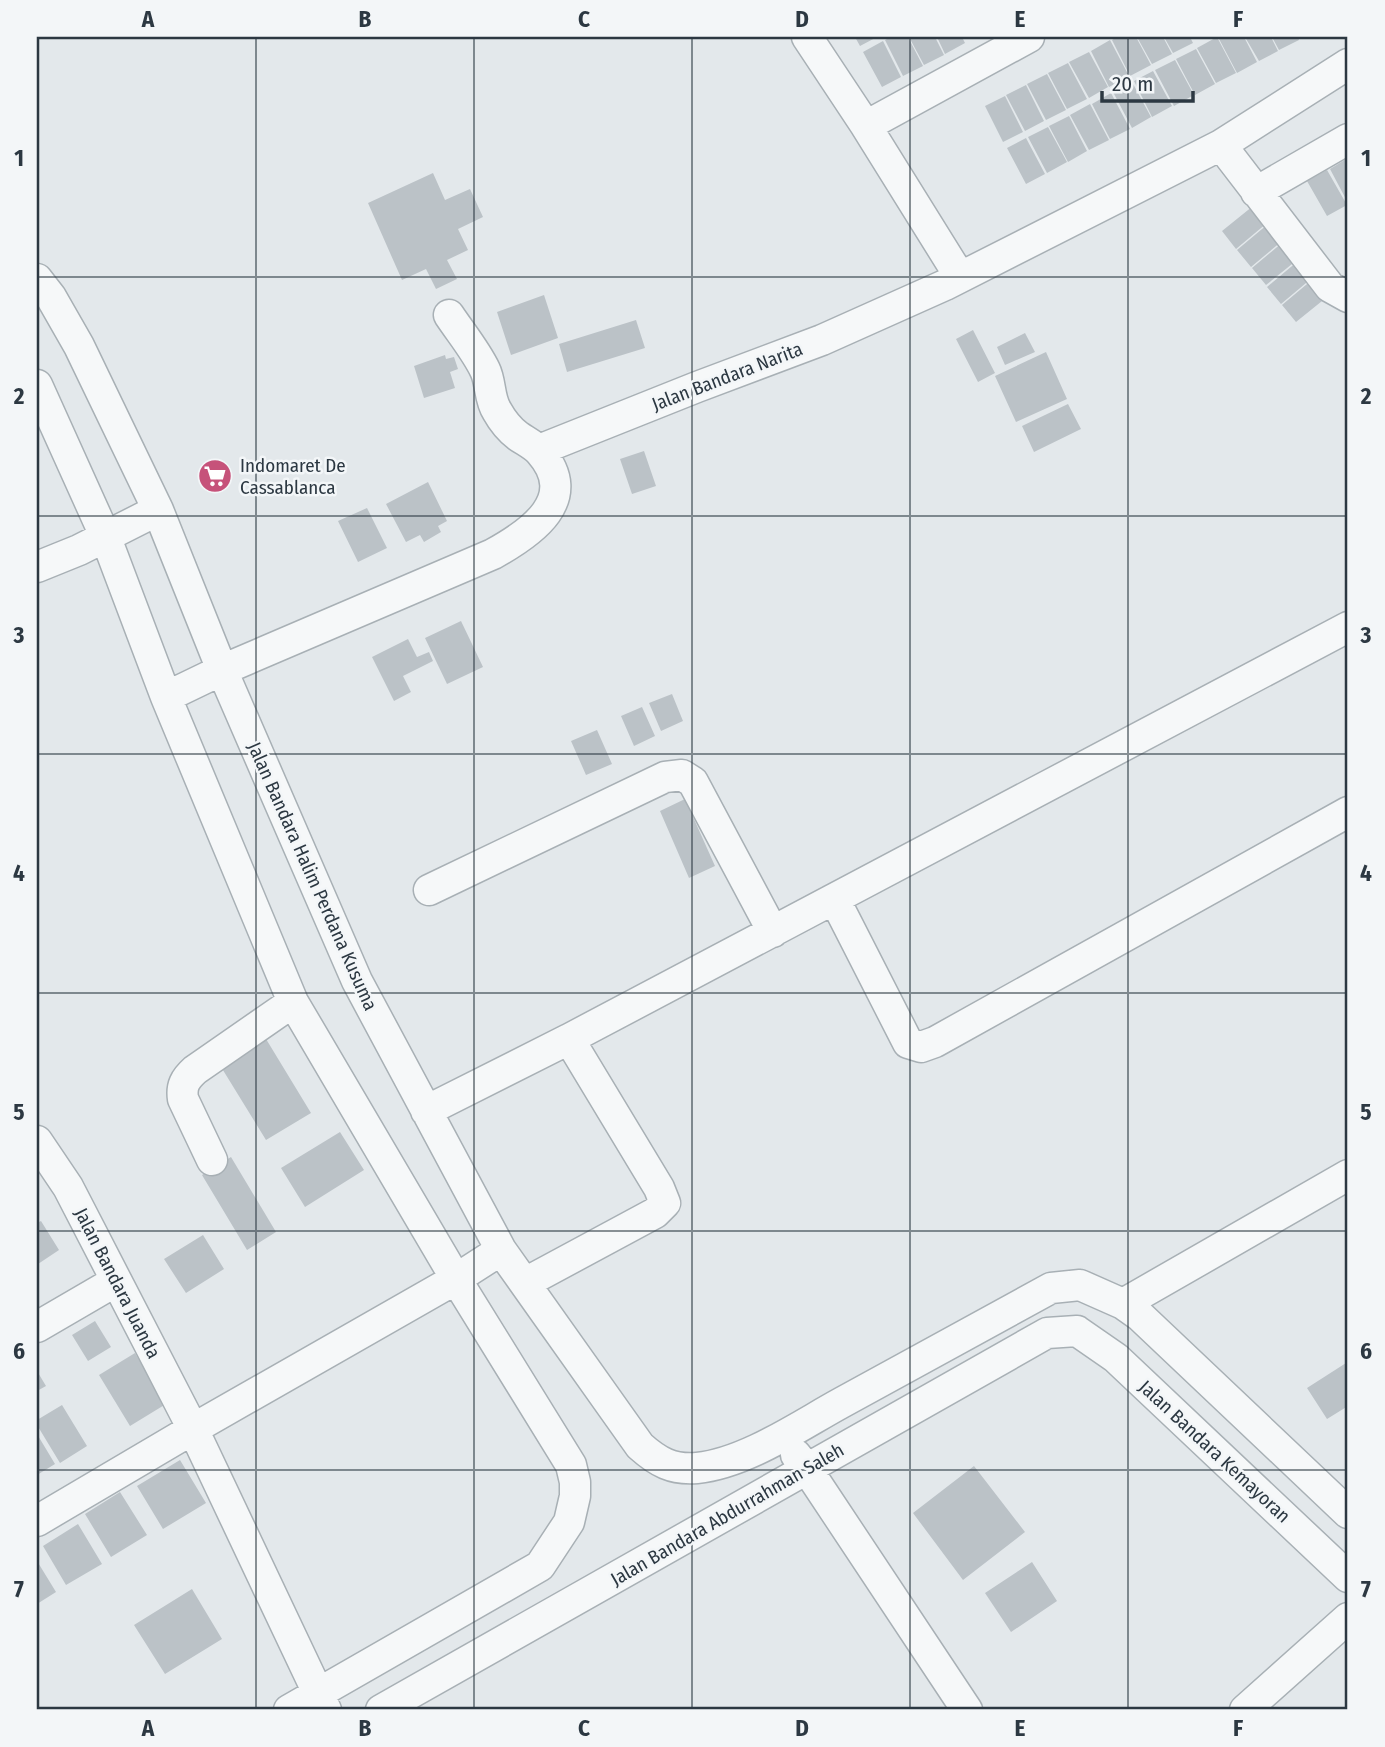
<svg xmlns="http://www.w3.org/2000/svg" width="1385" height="1747" font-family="'Fira Sans Condensed',sans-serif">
  <rect width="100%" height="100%" fill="#e3e8eb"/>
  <path fill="#bbc2c7" d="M 855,37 L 877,37 L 860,46 Z
    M 891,37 L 908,37 L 923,66 L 903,76 L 885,40 Z
    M 909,37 L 935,37 L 944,55 L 924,65 Z
    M 937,37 L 962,37 L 965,43 L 945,54 Z
    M 1117,37 L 1136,37 L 1151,65 L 1130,76 L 1112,40 Z
    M 1137,37 L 1163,37 L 1172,54 L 1152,64 Z
    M 1164,37 L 1190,37 L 1193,43 L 1173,53 Z
    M 1217,37 L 1236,73 L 1216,83 L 1197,48 Z
    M 1218,37 L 1244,37 L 1257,62 L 1237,73 Z
    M 1245,37 L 1271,37 L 1278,51 L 1259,61 Z
    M 1272,37 L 1298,37 L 1299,40 L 1279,50 Z
    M 1110,40 L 1129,76 L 1109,87 L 1091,51 Z
    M 883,41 L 901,77 L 882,87 L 863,52 Z
    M 1196,49 L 1215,84 L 1195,95 L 1176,59 Z
    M 1089,52 L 1108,87 L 1089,98 L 1069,62 Z
    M 1175,60 L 1194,95 L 1174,106 L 1155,70 Z
    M 1068,63 L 1087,99 L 1067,109 L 1048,73 Z
    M 1153,71 L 1172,106 L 1152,117 L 1134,81 Z
    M 1047,74 L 1066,110 L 1046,120 L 1027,84 Z
    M 1132,82 L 1151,117 L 1132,128 L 1113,92 Z
    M 1026,85 L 1044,121 L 1025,131 L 1006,95 Z
    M 1111,93 L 1130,129 L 1110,139 L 1092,104 Z
    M 1005,96 L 1023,132 L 1003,142 L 985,106 Z
    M 1090,104 L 1109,140 L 1089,150 L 1070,115 Z
    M 1069,116 L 1087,151 L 1068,162 L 1049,126 Z
    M 1048,127 L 1067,162 L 1047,173 L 1028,137 Z
    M 1026,138 L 1045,174 L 1026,184 L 1007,148 Z
    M 1348,158 L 1348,203 L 1330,169 Z
    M 1327,170 L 1347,205 L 1327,216 L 1307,181 Z
    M 433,173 L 445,200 L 470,189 L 483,217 L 458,229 L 468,250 L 447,260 L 457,279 L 436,289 L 426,269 L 402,280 L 368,203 Z
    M 1253,206 L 1267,223 L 1236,249 L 1222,231 Z
    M 1268,224 L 1282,241 L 1251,267 L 1237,250 Z
    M 1283,242 L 1297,260 L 1266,285 L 1252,268 Z
    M 1298,261 L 1312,278 L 1281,304 L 1267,287 Z
    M 1313,279 L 1327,297 L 1296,322 L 1282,305 Z
    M 544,295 L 558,338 L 511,355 L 497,312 Z
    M 636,320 L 645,348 L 567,372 L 559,344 Z
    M 973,330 L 995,373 L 978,382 L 956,339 Z
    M 1025,333 L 1035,352 L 1005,365 L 997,347 Z
    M 1046,352 L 1067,399 L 1016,422 L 995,376 Z
    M 445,355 L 446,359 L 454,357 L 458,369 L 450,372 L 455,388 L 424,398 L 414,366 Z
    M 1068,404 L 1081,429 L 1034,452 L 1022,426 Z
    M 644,451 L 656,486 L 632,494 L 620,459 Z
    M 428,482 L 447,521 L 438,526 L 441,532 L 424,542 L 420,535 L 406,542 L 386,504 Z
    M 367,508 L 387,548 L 358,562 L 338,521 Z
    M 461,621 L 483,667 L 447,684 L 425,638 Z
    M 408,639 L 417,657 L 429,652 L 433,661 L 403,676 L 411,692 L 394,701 L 372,657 Z
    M 672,694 L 683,721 L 661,731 L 649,703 Z
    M 642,707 L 655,736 L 634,746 L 621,716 Z
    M 597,730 L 612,764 L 586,775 L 571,741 Z
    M 685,799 L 715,866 L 689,878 L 660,811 Z
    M 263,1034 L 311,1113 L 266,1140 L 218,1062 Z
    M 340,1132 L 364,1170 L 305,1207 L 281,1168 Z
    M 231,1157 L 276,1232 L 247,1250 L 202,1175 Z
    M 41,1221 L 59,1250 L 38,1264 L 37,1223 Z
    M 203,1235 L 224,1269 L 186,1293 L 164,1259 Z
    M 95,1321 L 111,1347 L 88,1361 L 72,1335 Z
    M 135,1353 L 166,1404 L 130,1426 L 99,1375 Z
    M 1346,1363 L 1348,1368 L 1348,1406 L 1327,1419 L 1307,1388 Z
    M 37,1371 L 46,1386 L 37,1391 Z
    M 62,1405 L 87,1446 L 60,1463 L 37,1425 L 37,1420 Z
    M 37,1434 L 55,1464 L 37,1475 Z
    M 180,1460 L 206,1503 L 163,1529 L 137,1486 Z
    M 974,1466 L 1025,1532 L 963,1580 L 913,1513 Z
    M 120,1492 L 147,1535 L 111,1557 L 85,1514 Z
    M 78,1524 L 102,1564 L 66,1585 L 43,1546 Z
    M 37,1561 L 56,1592 L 37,1604 Z
    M 1032,1562 L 1057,1601 L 1011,1632 L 985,1593 Z
    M 192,1589 L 222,1639 L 165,1674 L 134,1625 Z"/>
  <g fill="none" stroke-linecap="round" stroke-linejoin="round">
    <g stroke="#a8b0b5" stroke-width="33">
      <path id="minor" d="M 807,37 L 866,126 L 960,277
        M 866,126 L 1029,37
        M 1221,145 L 1330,287 L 1348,297
        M 1256,192 L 1348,139
        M 37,279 L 51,297 L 79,346 L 158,510 L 222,670 L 357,981 L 501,1250 L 640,1446 C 658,1462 672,1470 697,1468 C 746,1463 799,1426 841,1403 C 911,1364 981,1326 1051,1288 L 1080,1285
        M 37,385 L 106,538 L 166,697 L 293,1002 L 456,1279 L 571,1465 L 575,1482 L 575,1496 L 569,1522 L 540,1566 L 289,1710
        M 539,450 L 697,387 L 822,340 L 945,285 L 1221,145 L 1348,64
        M 37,567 L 79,550 L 158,510
        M 166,697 L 222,670 L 493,554 C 531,533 581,499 540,452 C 534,445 525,441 518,436 C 510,430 502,420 497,411 C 489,399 491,382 485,370 C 476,351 461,333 449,315
        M 429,890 L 665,777 L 682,775 L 693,782 L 773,932
        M 835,900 L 908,1043 L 921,1047 L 935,1042 L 1348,812
        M 569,1039 L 1348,627
        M 426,1111 L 569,1039 L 659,1188 L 665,1203 L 655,1213 L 525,1283
        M 37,1141 L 68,1187 L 193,1429 L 326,1710
        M 212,1160 L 183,1099 C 181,1086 185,1079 195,1070 L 293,1002
        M 1080,1285 L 1123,1304 L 1140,1316 L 1348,1513
        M 1123,1304 L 1348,1175
        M 37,1327 L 116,1281
        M 1077,1331 L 1116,1358 L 1348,1577
        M 796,1455 L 807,1469 L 967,1710
        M 37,1521 L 193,1429 L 456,1279 L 501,1250
        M 381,1710 L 1047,1333 L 1077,1331
        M 1245,1710 L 1348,1618"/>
    </g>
    <use href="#minor" stroke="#f6f8f9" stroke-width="30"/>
  </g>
  <path fill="none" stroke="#2c3842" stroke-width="2" stroke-opacity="0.55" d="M 256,37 L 256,1710M 474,37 L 474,1710M 692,37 L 692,1710M 910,37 L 910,1710M 1128,37 L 1128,1710M 37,277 L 1348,277M 37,516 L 1348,516M 37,754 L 1348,754M 37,993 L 1348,993M 37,1231 L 1348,1231M 37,1470 L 1348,1470"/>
  <defs>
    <g id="supermarket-disc" transform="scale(1.75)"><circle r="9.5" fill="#c6527a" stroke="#f3f6f8"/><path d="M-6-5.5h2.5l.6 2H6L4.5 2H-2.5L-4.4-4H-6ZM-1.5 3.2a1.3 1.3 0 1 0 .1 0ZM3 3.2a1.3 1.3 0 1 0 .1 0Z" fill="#fff"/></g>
  </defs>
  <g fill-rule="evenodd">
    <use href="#supermarket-disc" x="215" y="476"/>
  </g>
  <g text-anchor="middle" stroke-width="5" stroke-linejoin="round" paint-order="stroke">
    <g font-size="19" fill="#2c3842" stroke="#f3f6f8">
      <text transform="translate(727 376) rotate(-21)" y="7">Jalan Bandara Narita</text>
      <text transform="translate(313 876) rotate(66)" y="7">Jalan Bandara Halim Perdana Kusuma</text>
      <text transform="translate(118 1283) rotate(63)" y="7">Jalan Bandara Juanda</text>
      <text transform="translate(1215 1451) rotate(43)" y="7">Jalan Bandara Kemayoran</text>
      <text transform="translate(727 1514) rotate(-30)" y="7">Jalan Bandara Abdurrahman Saleh</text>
    </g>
    <g font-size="19" fill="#2c3842" stroke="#f3f6f8" text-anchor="start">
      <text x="240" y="472">Indomaret De<tspan x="240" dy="22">Cassablanca</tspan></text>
    </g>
  </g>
  <rect width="1385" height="1747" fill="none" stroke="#f3f6f8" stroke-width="77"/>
  <path d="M1102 91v10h91v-10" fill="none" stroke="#2c3842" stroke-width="3.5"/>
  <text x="1112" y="91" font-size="21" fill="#2c3842" stroke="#f3f6f8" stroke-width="5" paint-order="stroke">20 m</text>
  <rect x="38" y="38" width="1308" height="1670" fill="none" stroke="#2c3842" stroke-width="2.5"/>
  <g font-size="23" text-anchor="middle" font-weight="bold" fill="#2c3842">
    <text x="148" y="27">A</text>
    <text x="365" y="27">B</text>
    <text x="584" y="27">C</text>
    <text x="802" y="27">D</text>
    <text x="1020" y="27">E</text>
    <text x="1238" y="27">F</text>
    <text x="19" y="166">1</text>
    <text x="1366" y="166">1</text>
    <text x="19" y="404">2</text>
    <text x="1366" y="404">2</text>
    <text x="19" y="643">3</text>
    <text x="1366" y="643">3</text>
    <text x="19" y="881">4</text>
    <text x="1366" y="881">4</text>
    <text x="19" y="1120">5</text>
    <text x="1366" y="1120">5</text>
    <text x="19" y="1359">6</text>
    <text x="1366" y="1359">6</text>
    <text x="19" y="1597">7</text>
    <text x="1366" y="1597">7</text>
    <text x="148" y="1736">A</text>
    <text x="365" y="1736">B</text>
    <text x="584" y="1736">C</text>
    <text x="802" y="1736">D</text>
    <text x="1020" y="1736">E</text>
    <text x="1238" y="1736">F</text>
  </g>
</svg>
